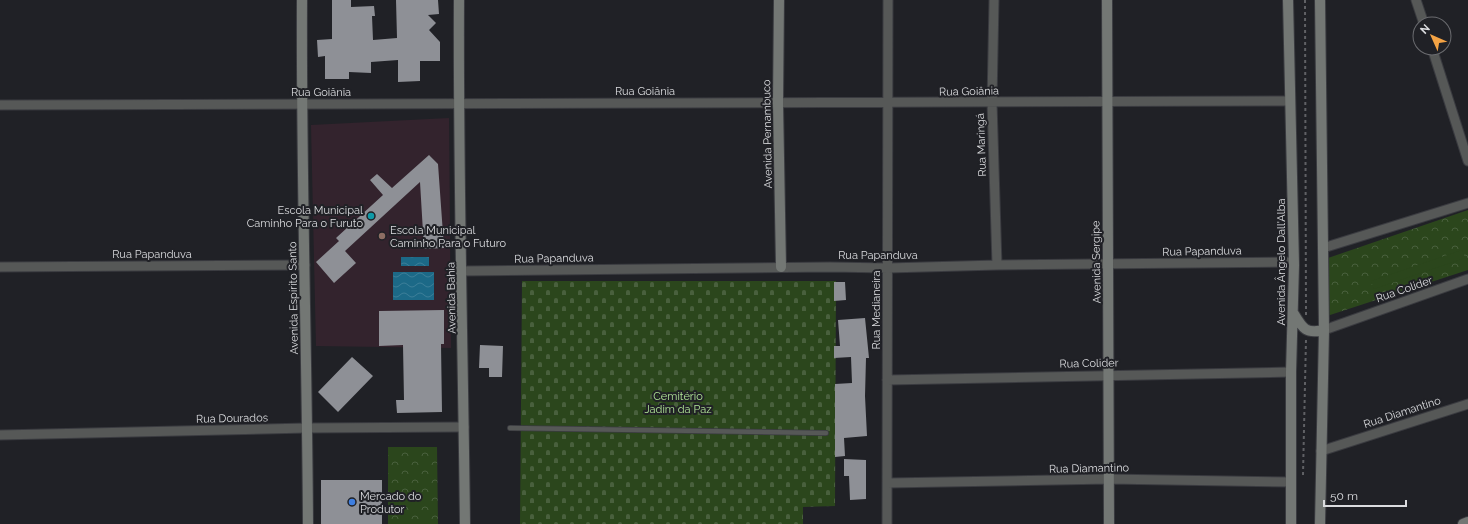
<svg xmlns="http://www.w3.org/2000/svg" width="1468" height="524" font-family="Raleway,sans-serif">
  <defs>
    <pattern id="cemetery-stones" width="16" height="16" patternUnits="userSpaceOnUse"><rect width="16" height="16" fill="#2b461c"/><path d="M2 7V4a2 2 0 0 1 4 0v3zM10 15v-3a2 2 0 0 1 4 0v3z" fill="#49603d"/></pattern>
    <pattern id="park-crowns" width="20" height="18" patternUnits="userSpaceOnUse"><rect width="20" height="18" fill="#2b461c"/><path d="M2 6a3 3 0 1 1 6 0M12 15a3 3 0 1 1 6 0" fill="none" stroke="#49603d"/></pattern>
    <pattern id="water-waves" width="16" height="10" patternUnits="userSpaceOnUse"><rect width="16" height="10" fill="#1c6987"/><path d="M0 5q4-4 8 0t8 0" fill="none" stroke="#3c7e98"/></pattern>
  </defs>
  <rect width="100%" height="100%" fill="#202126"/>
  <path fill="#33232d" d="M 449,118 L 451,348 L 316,346 L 311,125 Z"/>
  <path fill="url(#cemetery-stones)" d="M 522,281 L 836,281 L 835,506 L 803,507 L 803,524 L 520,524 Z"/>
  <path fill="url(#park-crowns)" d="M 1468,210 L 1468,270 L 1327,316 L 1328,258 Z
    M 388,447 L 437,447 L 438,524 L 388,524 Z"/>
  <path fill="#2b461c" d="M 1462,250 L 1465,258 L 1374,289 L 1371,281 Z"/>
  <path fill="url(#water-waves)" d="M 401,257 L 429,257 L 429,266 L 401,266 Z
    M 393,272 L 434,272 L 434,300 L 393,300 Z"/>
  <path fill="#8e9096" d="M 332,0 L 351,0 L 351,7 L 374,6 L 375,16 L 372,16 L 373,40 L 397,38 L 396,0 L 438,0 L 439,14 L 428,15 L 436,23 L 429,30 L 440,42 L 440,61 L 420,61 L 420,81 L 398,82 L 398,60 L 371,62 L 371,73 L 349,72 L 349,79 L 325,79 L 325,56 L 318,57 L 317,40 L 332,39 Z
    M 429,155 L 438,164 L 444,248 L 424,249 L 420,182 L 345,251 L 356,263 L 334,283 L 316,262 L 339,241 L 336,238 L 383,195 L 370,180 L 377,174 L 392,188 Z
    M 834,282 L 845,282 L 846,300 L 834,301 Z
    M 444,310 L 444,344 L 441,344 L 442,412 L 397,413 L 396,400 L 404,400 L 403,345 L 379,346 L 379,311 Z
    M 865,318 L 869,358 L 866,358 L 865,396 L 867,436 L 844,438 L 845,456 L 835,457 L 835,384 L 852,383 L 851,357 L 834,358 L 834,346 L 840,346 L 838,320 Z
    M 480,345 L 503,346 L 502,377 L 489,377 L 489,368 L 479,368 Z
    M 352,357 L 373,376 L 338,412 L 318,392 Z
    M 844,459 L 866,460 L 866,499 L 850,500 L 849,476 L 844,476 Z
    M 321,480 L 382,480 L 382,524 L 321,524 Z"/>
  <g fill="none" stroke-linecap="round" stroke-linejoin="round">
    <g stroke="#3a3b40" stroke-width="6">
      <path id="lane" d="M 510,428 L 826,433"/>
    </g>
    <g stroke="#3a3b40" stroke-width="11">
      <path id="street" d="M 994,0 L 992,102 L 997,265
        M 1416,0 L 1424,24
        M 1432,48 L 1468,161
        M 0,105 L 1290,101
        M 1323,248 L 1468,203
        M 0,267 L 305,265
        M 462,271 L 830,267 L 888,268 L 997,265 L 1294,262
        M 1324,330 L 1468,279
        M 887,380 L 1291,372
        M 0,435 L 307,428 L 464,427
        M 1321,451 L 1468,404
        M 887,483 L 1109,479 L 1291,482
        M 887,524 L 888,0"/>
    </g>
    <g stroke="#3a3b40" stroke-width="12">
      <path id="secondary" d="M 302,0 C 301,175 307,349 308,524
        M 459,0 C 458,175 463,349 465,524
        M 779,0 L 778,103 L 781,267
        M 1107,0 L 1109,524
        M 1288,0 L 1294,265 L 1291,372 L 1291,524
        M 1294,314 C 1303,329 1306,334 1324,330
        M 1320,524 L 1324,330 L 1320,0
        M 1463,524 L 1468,522"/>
    </g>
    <path stroke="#606165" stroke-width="2" stroke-dasharray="3 3" stroke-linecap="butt" d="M 1305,0 L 1306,315
      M 1303,475 L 1306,339"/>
    <use href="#lane" stroke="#565857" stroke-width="4.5"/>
    <use href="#street" stroke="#565857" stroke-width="9"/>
    <use href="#secondary" stroke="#737774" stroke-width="10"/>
  </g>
  <circle fill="#0f9aa8" stroke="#202126" stroke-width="1.5" cx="371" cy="216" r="4"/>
  <circle fill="#8d6e63" stroke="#202126" stroke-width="1.5" cx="382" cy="236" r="4"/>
  <circle fill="#3f7fe0" stroke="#202126" stroke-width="1.5" cx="352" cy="502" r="4"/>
  <g text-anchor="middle" stroke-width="4" stroke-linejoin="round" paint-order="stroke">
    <g font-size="11" fill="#dbdcdf" stroke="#202126">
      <text x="645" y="95">Rua Goiânia</text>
      <text transform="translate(969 91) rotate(-1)" y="4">Rua Goiânia</text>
      <text x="321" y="96">Rua Goiânia</text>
      <text transform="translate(767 134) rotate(-91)" y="4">Avenida Pernambuco</text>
      <text transform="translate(981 145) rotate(-92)" y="4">Rua Maringá</text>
      <text transform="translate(1202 251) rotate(-1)" y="4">Rua Papanduva</text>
      <text x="152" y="258">Rua Papanduva</text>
      <text x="878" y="259">Rua Papanduva</text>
      <text transform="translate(554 258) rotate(-1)" y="4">Rua Papanduva</text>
      <text transform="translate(1096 262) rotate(-91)" y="4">Avenida Sergipe</text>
      <text transform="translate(1281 262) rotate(-90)" y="4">Avenida Ângelo Dall'Alba</text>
      <text transform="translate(1404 289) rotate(-19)" y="4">Rua Colider</text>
      <text transform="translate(293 298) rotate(-91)" y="4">Avenida Espírito Santo</text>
      <text transform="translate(451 298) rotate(-91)" y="4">Avenida Bahia</text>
      <text transform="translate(876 310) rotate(-90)" y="4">Rua Medianeira</text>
      <text transform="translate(1089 363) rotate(-1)" y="4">Rua Colider</text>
      <text transform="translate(1402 412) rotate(-18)" y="4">Rua Diamantino</text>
      <text transform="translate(232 418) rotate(-1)" y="4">Rua Dourados</text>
      <text transform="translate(1089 468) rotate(-1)" y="4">Rua Diamantino</text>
    </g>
    <g font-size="11" fill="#dbdcdf" stroke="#202126" text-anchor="start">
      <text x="363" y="214" text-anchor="end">Escola Municipal<tspan x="363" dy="13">Caminho Para o Furuto</tspan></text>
      <text x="390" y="234">Escola Municipal<tspan x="390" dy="13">Caminho Para o Futuro</tspan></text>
      <text x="360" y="500">Mercado do<tspan x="360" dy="13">Produtor</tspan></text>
    </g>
    <g font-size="11" fill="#b1e497" stroke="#202126">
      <text x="678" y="400">Cemitério<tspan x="678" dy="13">Jadim da Paz</tspan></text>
    </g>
  </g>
  <g transform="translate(1432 36) rotate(315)"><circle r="19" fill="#202126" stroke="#6b6c70"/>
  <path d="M0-3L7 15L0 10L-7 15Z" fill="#f4a344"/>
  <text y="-6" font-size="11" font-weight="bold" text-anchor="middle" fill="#dbdcdf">N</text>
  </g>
  <path d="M1324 500v6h82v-6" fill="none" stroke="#dbdcdf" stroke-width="2"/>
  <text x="1330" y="500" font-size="12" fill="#dbdcdf" stroke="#202126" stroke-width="3" paint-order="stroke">50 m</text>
</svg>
